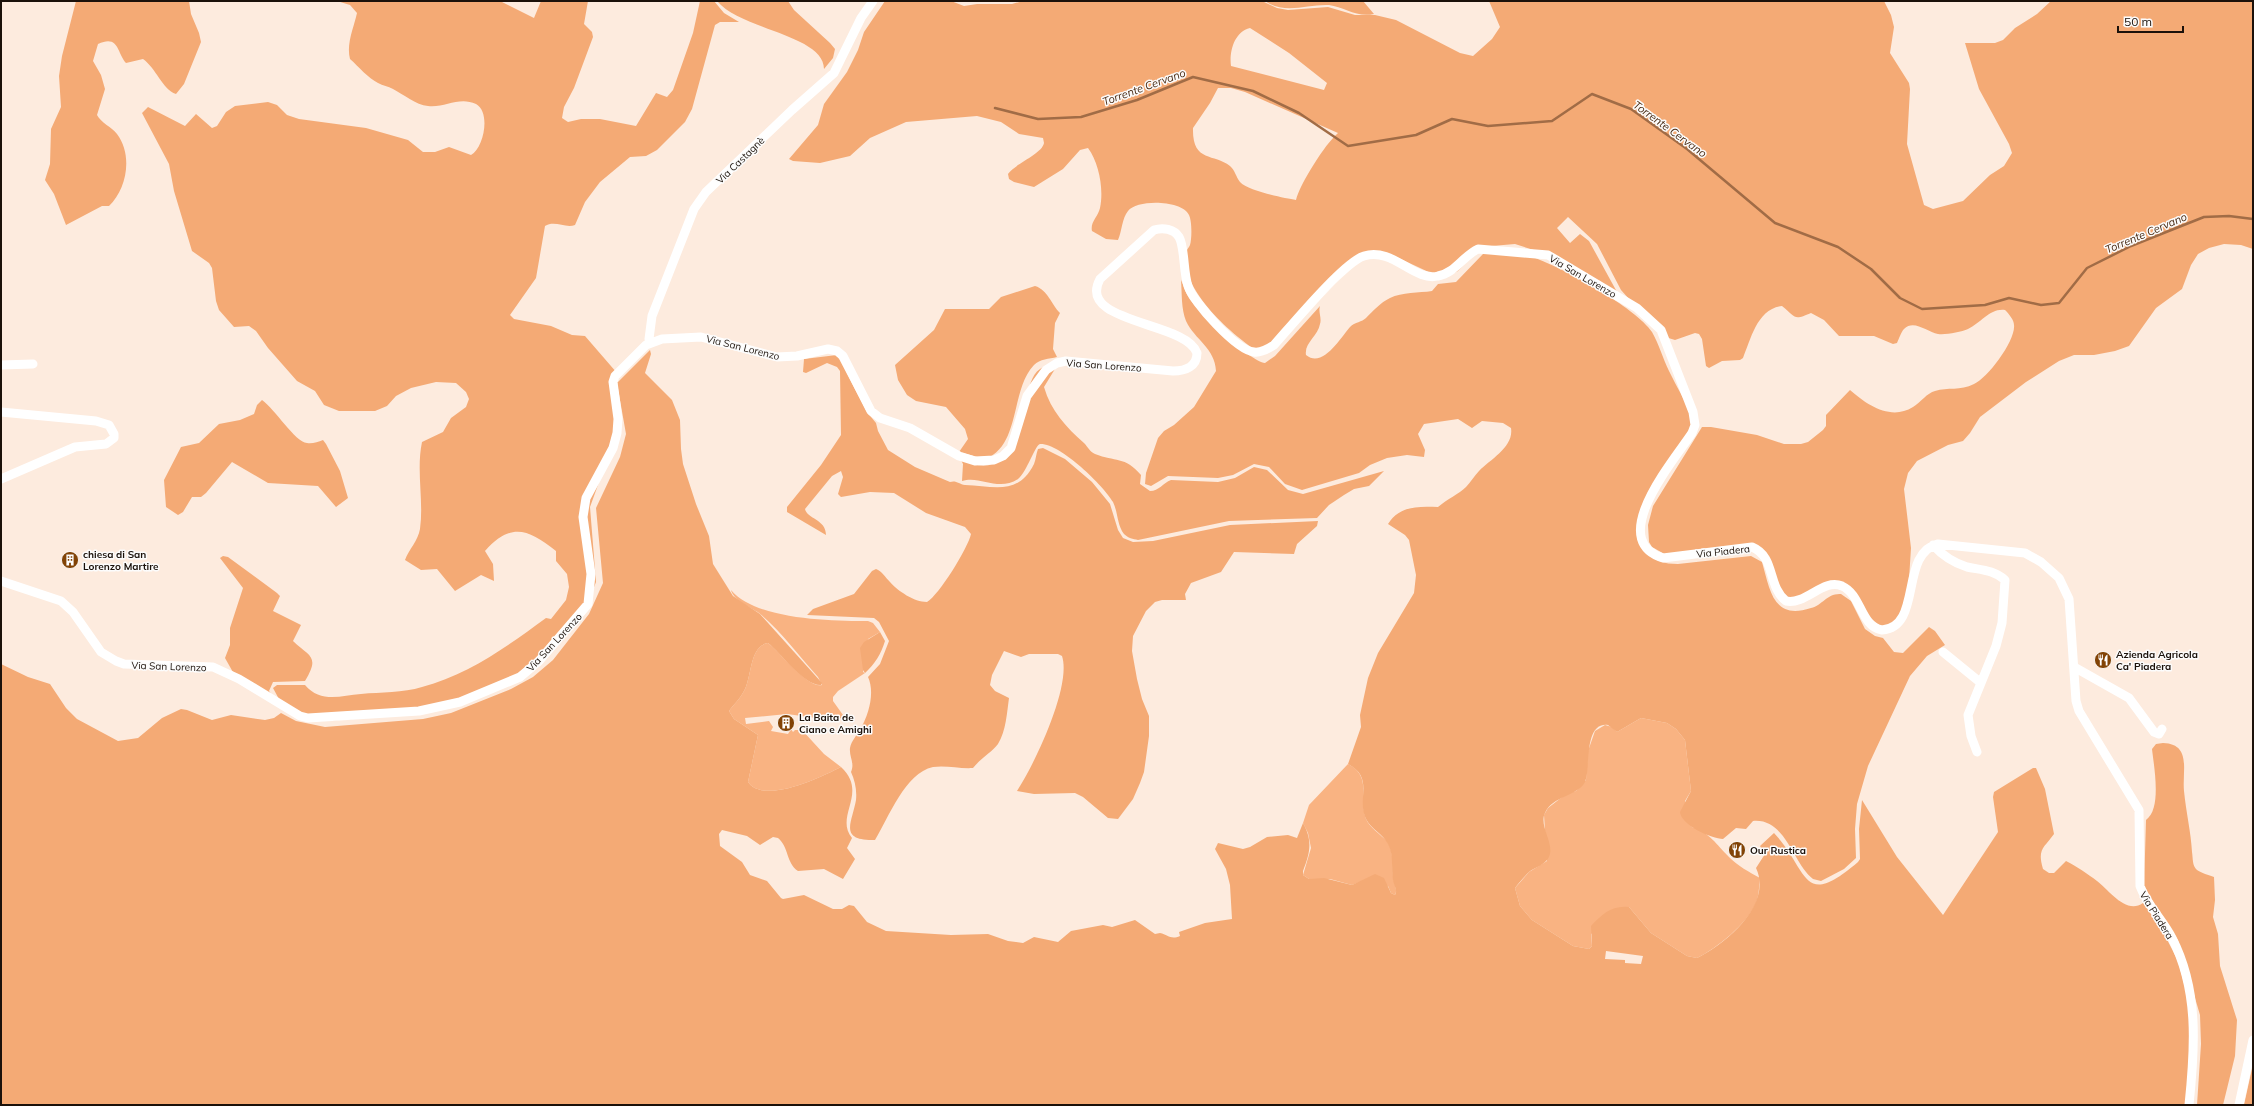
<svg xmlns="http://www.w3.org/2000/svg" width="2254" height="1106" font-family="Mulish,sans-serif">
  <rect width="100%" height="100%" fill="#fdebde"/>
  <path fill="#f9b382" d="M 731,590 C 756,620 832,621 868,621 L 873,623 L 880,632 L 868,639 L 863,672 L 865,673 L 838,691 L 833,697 L 833,701 L 843,715 L 842,718 L 831,720 L 787,714 L 745,718 L 746,724 L 769,721 L 773,727 L 771,731 L 788,734 L 791,729 L 793,732 L 795,730 L 802,730 L 824,754 L 841,767 C 821,777 764,805 748,782 L 758,735 L 734,719 L 729,711 C 734,704 740,699 744,691 C 752,678 749,646 768,643 C 779,651 808,689 822,685 L 818,677 C 799,656 781,631 759,613 C 750,607 733,600 731,590 Z
    M 1641,718 L 1667,723 L 1676,729 L 1685,740 L 1691,791 L 1685,801 L 1692,827 C 1710,833 1716,844 1729,857 C 1738,866 1749,872 1760,878 C 1759,886 1759,896 1756,903 C 1747,924 1717,948 1697,958 L 1687,956 L 1651,933 L 1629,907 L 1591,934 L 1592,946 L 1589,949 L 1573,946 L 1532,920 L 1520,906 L 1515,888 L 1529,872 L 1547,861 L 1544,815 L 1548,808 L 1566,794 L 1576,791 L 1586,780 L 1588,751 L 1595,731 L 1605,725 L 1612,727 L 1617,732 Z
    M 1348,764 C 1373,777 1358,798 1366,819 C 1370,828 1380,834 1387,841 C 1394,851 1392,866 1393,877 C 1394,884 1398,889 1395,895 L 1391,893 L 1388,886 L 1360,882 L 1352,885 L 1330,879 L 1309,879 L 1303,875 L 1311,848 L 1308,833 L 1303,823 L 1309,805 Z"/>
  <path fill="#f4aa75" fill-rule="evenodd" d="M 76,1 L 189,1 L 191,14 L 199,33 L 201,42 L 184,84 L 176,94 C 162,89 156,68 143,59 L 126,63 C 117,53 119,34 98,44 L 93,61 L 101,75 L 105,89 L 97,115 C 101,123 112,127 117,134 C 133,155 127,189 109,206 L 102,206 L 66,225 L 54,194 L 45,180 L 50,164 L 51,129 L 61,107 L 59,76 L 62,56 Z
    M 337,1 L 500,1 L 534,18 L 541,1 L 588,1 L 584,24 L 592,32 L 593,37 L 574,88 L 564,107 L 562,118 L 568,122 L 581,119 L 600,119 L 636,126 L 656,93 L 667,97 L 673,90 L 693,33 L 700,1 L 714,1 L 724,13 L 739,22 L 720,22 L 715,25 L 692,109 L 685,122 L 657,150 L 646,156 L 630,157 L 600,182 L 585,202 L 575,225 C 566,229 555,220 545,226 L 536,278 L 510,315 L 514,319 L 551,326 L 572,335 L 585,336 L 617,373 L 619,427 L 590,507 L 596,582 L 591,595 L 529,671 L 472,698 L 367,718 L 325,721 L 313,719 L 280,701 L 273,688 L 277,685 L 305,685 C 320,703 340,696 361,694 C 381,692 403,693 422,687 C 468,675 508,646 546,618 L 551,619 L 566,600 L 569,587 L 567,574 L 556,561 L 556,551 C 528,529 511,522 485,551 L 493,564 L 494,581 L 481,575 L 455,591 L 437,569 L 421,570 L 405,560 C 409,549 418,541 420,529 C 424,500 416,471 422,442 L 443,432 L 451,418 L 466,407 L 469,399 L 466,392 L 456,383 L 436,382 L 411,388 L 396,396 L 387,406 L 375,411 L 339,411 L 324,405 L 315,391 L 297,381 L 268,348 L 256,331 L 249,326 L 234,327 L 219,310 L 216,301 L 212,268 L 209,263 L 192,251 L 174,191 L 169,164 L 142,113 L 148,107 L 185,126 L 196,114 L 212,128 L 217,126 L 226,112 L 235,106 L 268,102 L 277,105 L 287,115 L 299,119 L 366,128 L 408,140 L 423,152 L 435,152 L 449,147 L 471,155 C 484,148 491,112 476,104 C 459,96 445,108 428,106 C 416,105 403,94 393,89 C 388,86 383,86 378,83 C 368,78 359,67 350,59 C 346,44 354,27 357,13 L 350,5 Z
    M 717,1 L 788,1 L 794,10 L 830,43 L 835,49 L 833,58 L 824,69 C 824,35 741,30 717,1 Z
    M 885,1 L 951,1 L 964,6 L 977,4 L 1012,4 L 1023,1 L 1262,1 L 1277,8 L 1288,10 L 1328,7 L 1355,15 L 1375,15 L 1396,20 L 1460,53 L 1473,56 L 1492,39 L 1500,27 L 1489,1 L 1884,1 L 1891,15 L 1894,27 L 1890,53 L 1909,83 L 1910,89 L 1907,144 L 1924,205 L 1933,209 L 1963,201 L 1990,175 L 2004,166 L 2012,153 L 2009,144 L 1979,89 L 1965,43 L 1995,43 L 2003,40 L 2015,28 L 2037,14 L 2051,1 L 2253,1 L 2253,249 L 2241,245 L 2224,244 L 2209,248 L 2198,254 L 2191,265 L 2182,289 L 2156,308 L 2129,346 L 2115,351 L 2094,355 L 2074,355 L 2059,361 L 2026,382 L 1980,417 L 1970,433 L 1963,441 L 1948,445 L 1917,461 L 1908,473 L 1904,489 L 1911,548 L 1908,595 L 1904,609 L 1894,623 L 1883,627 L 1870,621 L 1843,585 L 1788,602 L 1757,550 L 1668,556 L 1652,547 L 1649,542 L 1648,525 L 1653,506 L 1702,427 L 1711,427 L 1757,435 L 1784,444 L 1801,444 L 1808,442 L 1823,430 L 1826,426 L 1826,415 L 1850,390 C 1867,405 1891,421 1913,407 C 1921,402 1927,393 1935,391 C 1948,387 1960,391 1974,384 C 1988,378 2016,340 2014,325 C 2014,320 2009,314 2005,310 C 1990,308 1981,323 1968,329 C 1961,332 1946,335 1938,334 C 1927,332 1914,319 1904,329 C 1901,332 1899,339 1897,343 L 1893,344 L 1874,336 L 1839,336 L 1824,320 L 1811,313 C 1793,321 1796,317 1782,306 C 1757,309 1751,339 1743,358 L 1740,360 L 1722,361 L 1709,368 L 1706,366 L 1702,339 L 1699,334 L 1695,333 L 1675,340 L 1662,336 L 1621,290 L 1597,244 L 1568,217 L 1557,228 L 1570,243 L 1580,234 L 1589,241 L 1617,292 L 1540,252 L 1515,244 L 1480,247 L 1458,271 L 1448,276 L 1435,275 L 1390,254 L 1363,255 L 1270,351 L 1263,355 C 1235,338 1179,290 1186,253 C 1186,250 1189,248 1190,245 C 1192,238 1192,221 1189,215 C 1182,200 1137,199 1128,211 C 1122,218 1122,231 1118,240 L 1106,239 L 1092,231 C 1090,222 1098,217 1100,208 C 1104,189 1099,163 1088,148 L 1080,150 L 1063,169 L 1034,187 L 1014,182 L 1009,179 L 1008,174 C 1016,163 1042,154 1044,143 L 1043,138 L 1019,134 L 1001,122 L 977,116 L 906,122 L 870,138 L 850,156 L 820,163 L 793,161 L 789,159 L 818,125 L 824,104 L 847,72 L 858,50 L 864,32 ZM 1250,28 L 1289,53 L 1327,83 L 1324,90 L 1231,66 C 1229,52 1234,32 1250,28 ZM 1218,88 L 1231,88 L 1245,92 L 1338,133 C 1325,144 1300,184 1296,200 C 1284,198 1248,191 1240,182 C 1236,177 1235,170 1230,166 C 1214,153 1192,163 1193,128 L 1210,103 Z
    M 1265,1 L 1363,1 L 1374,14 C 1357,18 1344,7 1329,5 C 1307,4 1285,15 1265,1 Z
    M 1498,252 C 1503,252 1509,251 1514,252 C 1545,256 1635,306 1652,332 C 1659,344 1663,359 1669,371 C 1677,388 1687,404 1695,420 L 1644,506 L 1644,551 C 1655,561 1664,564 1678,564 L 1751,556 L 1762,562 C 1770,590 1773,621 1811,608 C 1823,605 1827,593 1841,594 L 1851,601 L 1865,629 L 1875,636 L 1883,638 L 1894,652 L 1903,653 L 1929,627 L 1935,631 L 1945,645 L 1927,656 L 1910,676 L 1868,766 L 1857,804 L 1855,829 L 1856,858 L 1844,869 L 1821,881 L 1813,879 C 1793,864 1786,818 1753,821 L 1746,829 L 1736,828 L 1723,839 C 1712,839 1681,825 1680,812 L 1691,791 L 1685,740 L 1676,729 L 1667,723 L 1641,718 L 1617,732 L 1608,725 C 1583,722 1591,769 1585,782 C 1578,796 1552,796 1545,813 C 1538,827 1558,847 1547,860 C 1542,866 1534,868 1529,872 C 1524,877 1519,883 1515,888 L 1520,906 L 1532,920 L 1573,946 L 1589,949 L 1592,946 L 1591,926 C 1602,914 1612,905 1629,907 L 1651,933 L 1687,956 L 1697,958 C 1727,943 1773,904 1756,868 L 1765,854 L 1760,846 L 1774,833 C 1809,870 1801,911 1858,862 L 1860,859 L 1859,829 L 1862,800 L 1897,857 L 1943,915 L 1998,832 L 1993,797 L 1994,792 L 2033,768 L 2036,768 L 2045,789 L 2054,834 C 2044,848 2037,849 2043,869 L 2049,873 L 2054,873 L 2066,861 C 2076,866 2088,874 2097,881 C 2109,890 2126,915 2143,903 L 2156,918 L 2178,961 L 2193,1017 L 2189,1105 L 1,1105 L 1,664 L 28,677 L 50,684 L 66,708 L 77,719 L 118,741 L 138,738 L 162,718 L 181,709 L 187,710 L 212,720 L 231,715 L 265,720 L 274,718 L 281,713 L 296,721 L 325,727 L 423,719 L 451,713 L 511,689 L 533,677 L 553,660 L 589,614 L 603,583 L 596,508 L 620,457 L 626,434 L 617,383 L 650,350 L 651,354 L 645,373 L 672,400 L 680,420 L 681,449 L 683,464 L 696,504 L 709,536 L 713,564 L 733,596 L 760,614 L 822,683 L 821,685 C 804,686 781,653 768,643 C 749,646 752,678 744,691 C 740,699 734,704 729,711 L 734,719 L 758,735 L 748,782 C 764,805 821,777 841,767 C 869,793 834,816 852,838 L 847,848 L 855,859 L 843,879 L 824,869 L 798,871 C 786,863 789,847 778,838 L 773,837 L 760,845 L 747,836 L 722,830 L 719,834 L 720,846 L 742,862 L 750,875 L 767,881 L 781,898 L 783,899 L 804,895 L 833,909 L 842,909 L 849,905 L 854,906 L 867,922 L 886,931 L 951,935 L 988,934 L 1008,941 L 1023,943 L 1034,937 L 1058,942 L 1071,931 L 1103,925 L 1112,927 L 1135,920 L 1155,934 L 1160,933 C 1168,935 1171,940 1180,936 L 1179,932 L 1205,923 L 1232,919 L 1230,885 L 1226,869 L 1215,849 L 1218,843 L 1243,849 L 1250,847 L 1267,837 L 1288,835 L 1297,838 L 1303,823 C 1313,841 1310,853 1303,871 L 1303,875 L 1309,879 L 1324,878 L 1352,885 L 1375,874 L 1384,878 L 1391,893 L 1395,895 C 1398,890 1394,886 1393,880 C 1391,868 1394,855 1388,844 C 1383,834 1371,829 1366,819 C 1356,799 1375,778 1348,764 L 1361,727 L 1360,715 L 1368,678 L 1378,653 L 1414,593 L 1416,575 L 1409,540 L 1405,535 L 1388,524 C 1399,506 1418,506 1438,507 C 1447,499 1459,494 1466,487 C 1471,482 1474,476 1479,471 C 1491,459 1514,447 1511,428 L 1503,423 L 1482,421 L 1472,428 L 1458,419 L 1424,424 L 1418,434 L 1425,450 L 1424,457 L 1407,455 L 1387,458 L 1370,465 L 1359,473 L 1302,490 L 1285,484 L 1269,467 L 1254,464 L 1233,475 L 1218,478 L 1168,476 L 1151,486 L 1145,484 L 1146,473 L 1158,438 L 1164,431 L 1174,425 L 1194,407 L 1216,371 C 1215,348 1195,340 1186,321 C 1181,309 1182,293 1181,280 C 1184,286 1185,292 1189,298 C 1198,312 1251,362 1265,363 L 1275,356 L 1320,306 C 1318,312 1322,318 1320,324 C 1318,336 1304,343 1306,355 C 1323,369 1341,337 1350,327 C 1355,322 1362,322 1366,318 C 1374,310 1380,303 1390,298 C 1402,292 1419,293 1432,291 L 1438,284 L 1456,282 L 1483,254 ZM 1606,951 L 1643,956 L 1641,964 L 1625,963 L 1625,960 L 1605,959 Z
    M 1035,286 C 1048,290 1051,304 1060,313 L 1055,323 L 1053,349 L 1057,357 C 1049,359 1040,359 1034,365 C 1010,390 1021,446 985,459 L 959,452 L 968,439 L 965,429 L 946,407 L 916,401 L 907,395 L 898,380 L 895,365 L 934,330 L 945,309 L 989,309 L 1001,297 Z
    M 837,355 L 867,412 L 876,423 L 878,431 L 888,450 L 915,467 L 950,482 C 956,480 959,484 965,485 C 994,486 1018,496 1034,464 C 1036,459 1036,454 1038,449 L 1043,448 L 1065,459 L 1092,482 L 1110,504 L 1118,530 L 1123,538 L 1133,542 L 1153,541 L 1230,525 L 1318,521 L 1317,526 L 1297,544 L 1294,554 L 1234,552 L 1221,572 L 1191,583 L 1185,594 L 1186,600 L 1162,600 L 1155,602 L 1146,611 L 1133,636 L 1132,651 L 1137,679 L 1142,699 L 1149,716 L 1149,736 L 1144,772 L 1140,783 L 1133,799 L 1118,819 L 1108,818 L 1083,797 L 1075,793 L 1034,794 L 1017,791 C 1034,765 1072,686 1062,656 L 1058,654 L 1029,654 L 1021,657 L 1004,651 L 992,675 L 990,685 L 995,691 L 1009,698 C 1007,712 1006,731 998,744 C 992,752 980,759 973,768 C 960,769 946,765 933,767 C 905,773 889,817 875,840 C 838,841 852,823 856,800 C 857,790 855,781 851,772 C 855,763 849,757 850,748 C 851,741 858,734 861,728 C 869,714 875,692 868,677 L 880,664 L 889,641 L 879,622 L 874,618 L 807,615 L 813,609 L 854,594 L 872,571 L 876,569 C 882,571 885,577 890,582 C 898,591 914,602 927,602 C 939,595 968,548 971,534 L 965,527 L 926,513 L 894,493 L 870,492 L 841,497 L 838,494 L 843,477 L 841,471 L 832,476 L 805,509 C 807,519 826,519 826,535 L 787,512 L 787,507 L 821,465 L 841,435 L 840,371 L 837,367 L 827,363 L 806,373 L 803,372 L 804,359 Z
    M 1058,364 L 1044,387 C 1051,411 1066,427 1084,443 C 1088,447 1090,452 1095,454 C 1115,462 1125,456 1141,475 L 1140,484 L 1150,491 C 1159,491 1163,483 1171,480 L 1218,482 L 1235,478 L 1254,467 L 1267,470 L 1288,490 L 1303,494 L 1384,471 L 1369,486 L 1354,489 L 1344,495 L 1329,505 L 1317,518 L 1229,521 L 1138,540 C 1133,539 1128,538 1124,534 C 1117,525 1118,512 1113,502 C 1104,486 1060,443 1040,444 C 1035,445 1027,472 1018,479 C 998,492 980,475 962,481 L 963,464 L 961,460 C 993,473 1000,463 1012,436 C 1017,423 1022,411 1026,398 C 1029,389 1031,375 1040,369 C 1045,365 1051,365 1058,364 Z
    M 262,400 C 275,409 295,442 307,443 C 312,444 318,442 323,440 L 326,444 L 340,471 L 348,498 L 336,507 L 318,486 L 268,483 L 232,462 L 206,493 L 201,497 L 192,497 L 183,512 L 178,515 L 166,507 L 164,480 L 181,447 L 199,443 L 219,424 L 240,420 L 254,414 L 257,405 Z
    M 223,556 L 228,557 L 277,593 L 280,596 L 273,611 L 301,625 L 293,641 C 310,657 320,656 305,681 L 273,682 L 269,691 L 274,698 L 234,674 L 225,658 L 230,645 L 230,628 L 243,588 L 220,558 Z
    M 880,632 L 885,641 C 881,654 875,664 865,673 L 863,670 L 860,648 L 864,642 Z
    M 2163,743 C 2192,744 2182,771 2184,791 C 2186,812 2191,832 2192,852 C 2193,858 2192,866 2197,870 C 2201,873 2209,875 2214,877 L 2215,900 L 2213,917 L 2218,934 L 2220,966 L 2237,1020 L 2235,1056 L 2223,1105 L 2197,1105 L 2201,1044 L 2200,1015 L 2178,940 L 2144,888 L 2146,820 C 2162,809 2154,767 2152,749 L 2156,744 Z
    M 2253,1064 L 2253,1105 L 2244,1105 Z"/>
  <g fill="none" stroke-linecap="round" stroke-linejoin="round">
    <path stroke="#a16c46" stroke-width="2.5" d="M 995,108 L 1038,119 L 1081,117 L 1137,100 L 1193,77 L 1253,91 L 1299,113 L 1348,146 L 1416,135 L 1452,119 L 1488,126 L 1552,121 L 1592,94 L 1631,109 L 1687,149 L 1775,223 L 1838,247 L 1871,269 L 1900,298 L 1922,309 L 1985,305 L 2009,298 L 2041,305 L 2059,303 L 2087,268 L 2131,246 L 2204,217 L 2229,216 L 2253,219"/>
    <path stroke="#fff" stroke-width="9" d="M 651,342 L 649,339 L 652,316 L 694,209 L 706,192 L 792,110 L 834,73 L 861,18 L 873,1
      M 1,365 L 33,364
      M 1,412 L 96,421 L 109,425 L 114,434 L 114,438 L 106,444 L 75,447 L 1,479
      M 1933,545 C 1942,555 1954,563 1967,567 C 1981,570 1994,570 2005,580 L 2002,623 L 1996,646 L 1968,715 L 1971,736 L 1977,752
      M 1,581 L 61,601 L 73,612 L 101,652 L 116,661 L 124,664 L 213,667 L 239,679 L 300,716 L 308,718 L 419,711 L 460,702 L 520,677 L 539,661 L 588,604 L 591,574 L 583,517 L 586,498 L 613,448 L 617,433 L 618,419 L 613,382 L 615,376 L 646,345 L 662,339 L 701,337 L 777,357 L 797,356 L 828,349 L 837,351 L 843,356 L 871,411 L 880,418 L 910,428 L 959,456 L 975,461 L 994,460 L 1003,456 L 1011,448 L 1027,396 L 1046,370 L 1057,363 L 1066,361 L 1173,371 C 1185,371 1197,367 1197,353 C 1186,321 1076,324 1100,279 L 1154,230 C 1163,227 1174,229 1179,237 C 1185,247 1183,272 1188,286 C 1193,302 1236,350 1254,352 C 1261,353 1268,349 1274,345 C 1291,326 1344,262 1364,256 C 1393,247 1414,282 1438,276 C 1455,273 1463,256 1478,249 L 1548,255 L 1637,308 L 1661,330 L 1693,412 L 1695,425 L 1692,433 C 1675,459 1605,540 1663,558 L 1752,547 C 1776,557 1767,586 1786,601 C 1806,605 1823,578 1842,586 C 1862,595 1860,626 1882,630 C 1923,627 1899,553 1938,544 L 2025,553 L 2041,562 L 2059,578 L 2069,599 L 2076,701 L 2079,711 L 2139,810 L 2140,886 C 2147,905 2163,920 2172,938 C 2199,990 2195,1048 2189,1105
      M 1943,652 L 1981,683
      M 2074,667 L 2129,698 L 2154,732 L 2159,734 L 2162,729
      M 2239,1105 L 2253,1040"/>
  </g>
  <defs>
    <g id="building-disc" transform="scale(0.9)"><circle r="9.5" fill="#824306" stroke="#fcfcfc"/><path d="M-4-6H4V6H1V3H-1V6H-4ZM-2.5-4.3h1.7v1.8h-1.7ZM.8-4.3h1.7v1.8H.8ZM-2.5-1h1.7V.8h-1.7ZM.8-1h1.7V.8H.8Z" fill="#fff"/></g>
    <g id="restaurant-disc" transform="scale(0.9)"><circle r="9.5" fill="#824306" stroke="#fcfcfc"/><path d="M-5-6h1v4h1v-4h1v4h1v-4h1v5L-1.5 .5V6h-2V.5L-5-1ZM5-6V6H3V1.5H1.5Q1.5-4 5-6Z" fill="#fff"/></g>
  </defs>
  <g fill-rule="evenodd">
    <use href="#building-disc" x="70" y="560"/>
    <use href="#restaurant-disc" x="2103" y="660"/>
    <use href="#building-disc" x="786" y="723"/>
    <use href="#restaurant-disc" x="1737" y="850"/>
  </g>
  <g text-anchor="middle" stroke-width="3" stroke-linejoin="round" paint-order="stroke">
    <g font-size="10" fill="#1b110a" stroke="#fcfcfc">
      <text transform="translate(740 160) rotate(-44)" y="4">Via Castagnè</text>
      <text transform="translate(1583 276) rotate(30)" y="4">Via San Lorenzo</text>
      <text transform="translate(743 347) rotate(14)" y="4">Via San Lorenzo</text>
      <text transform="translate(1104 365) rotate(4)" y="4">Via San Lorenzo</text>
      <text transform="translate(1723 551) rotate(-6)" y="4">Via Piadera</text>
      <text transform="translate(554 642) rotate(-47)" y="4">Via San Lorenzo</text>
      <text transform="translate(169 666) rotate(2)" y="4">Via San Lorenzo</text>
      <text transform="translate(2157 915) rotate(58)" y="4">Via Piadera</text>
    </g>
    <g font-size="10" font-weight="bold" fill="#1b110a" stroke="#fcfcfc" text-anchor="start">
      <text x="83" y="558">chiesa di San<tspan x="83" dy="12">Lorenzo Martire</tspan></text>
      <text x="2116" y="658">Azienda Agricola<tspan x="2116" dy="12">Ca' Piadera</tspan></text>
      <text x="799" y="721">La Baita de<tspan x="799" dy="12">Ciano e Amighi</tspan></text>
      <text x="1750" y="854">Our Rustica</text>
    </g>
    <g font-size="11" font-style="italic" fill="#492b14" stroke="#fcfcfc">
      <text transform="translate(1144 87) rotate(-20)" y="4">Torrente Cervano</text>
      <text transform="translate(1670 129) rotate(36)" y="4">Torrente Cervano</text>
      <text transform="translate(2146 233) rotate(-23)" y="4">Torrente Cervano</text>
    </g>
  </g>
  <rect width="2254" height="1106" fill="none" stroke="#1b110a" stroke-width="4"/>
  <path d="M2118 26v6h65v-6" fill="none" stroke="#1b110a" stroke-width="2"/>
  <text x="2124" y="26" font-size="12" fill="#1b110a" stroke="#fcfcfc" stroke-width="3" paint-order="stroke">50 m</text>
</svg>
